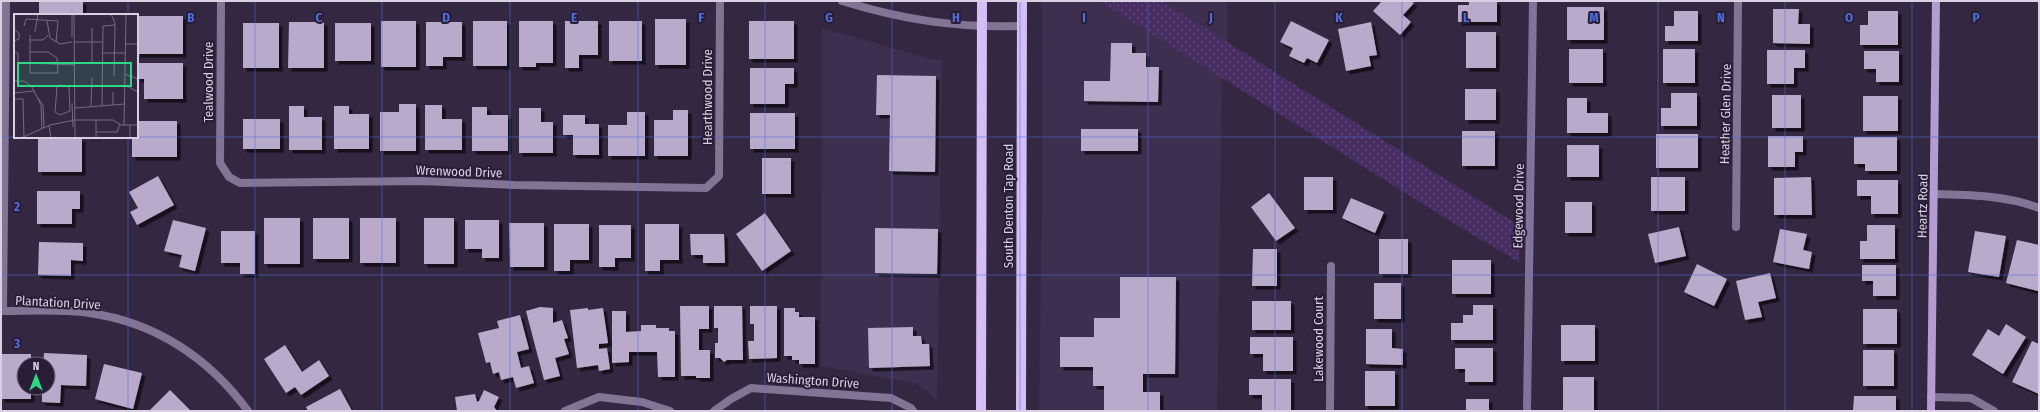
<svg xmlns="http://www.w3.org/2000/svg" width="2040" height="412" font-family="'Fira Sans Condensed',sans-serif">
  <defs>
    <pattern id="grass-dots" width="8" height="8" patternUnits="userSpaceOnUse"><rect width="8" height="8" fill="#482d63"/><path d="M2 2h.1M6 6h.1" fill="none" stroke="#624a79" stroke-width="1.8" stroke-linecap="round"/></pattern>
    <filter id="shadow"><feDropShadow dx="3.5" dy="3.5" stdDeviation="0" flood-color="#0009"/></filter>
  </defs>
  <rect width="100%" height="100%" fill="#342742"/>
  <path fill="#3e2e4f" d="M 1042,1 L 1099,1 L 1222,77 L 1217,411 L 1039,411 L 1042,187 Z
    M 1162,1 L 1227,1 L 1227,42 Z
    M 822,28 L 931,59 L 942,60 L 937,399 L 917,384 L 821,366 Z"/>
  <path fill="url(#grass-dots)" d="M 1099,1 L 1162,1 L 1520,226 L 1519,262 L 1463,229 Z"/>
  <path fill="#b9aacb" filter="url(#shadow)" d="M 39,1 L 83,1 L 83,15 L 39,15 Z
    M 1382,1 L 1411,1 L 1414,3 L 1403,15 L 1411,22 L 1400,35 L 1373,11 Z
    M 1469,1 L 1497,1 L 1497,22 L 1458,22 L 1458,5 L 1469,5 Z
    M 1567,7 L 1604,7 L 1604,40 L 1567,40 Z
    M 1773,9 L 1799,9 L 1798,24 L 1810,24 L 1810,44 L 1773,43 Z
    M 1674,11 L 1698,11 L 1698,41 L 1665,41 L 1665,26 L 1674,26 Z
    M 1868,11 L 1898,11 L 1898,45 L 1860,45 L 1860,25 L 1868,25 Z
    M 137,16 L 183,16 L 183,54 L 137,54 Z
    M 655,19 L 686,19 L 686,65 L 655,65 Z
    M 381,21 L 416,21 L 416,67 L 381,67 Z
    M 473,21 L 507,21 L 507,66 L 473,66 Z
    M 519,21 L 553,21 L 553,63 L 536,63 L 536,67 L 519,67 Z
    M 565,21 L 598,21 L 598,55 L 579,55 L 579,68 L 565,68 Z
    M 609,21 L 642,21 L 642,61 L 609,61 Z
    M 749,21 L 794,21 L 794,59 L 749,59 Z
    M 1291,21 L 1329,40 L 1317,63 L 1307,58 L 1304,63 L 1289,56 L 1293,48 L 1280,42 Z
    M 289,22 L 324,22 L 324,68 L 288,68 Z
    M 426,22 L 462,22 L 462,57 L 443,57 L 443,66 L 426,66 Z
    M 1371,22 L 1377,55 L 1369,56 L 1371,66 L 1346,71 L 1338,29 Z
    M 243,23 L 279,23 L 279,68 L 243,68 Z
    M 335,23 L 371,23 L 371,61 L 335,61 Z
    M 1466,32 L 1496,32 L 1496,68 L 1466,68 Z
    M 1111,43 L 1132,43 L 1132,53 L 1146,53 L 1146,67 L 1159,67 L 1158,102 L 1084,101 L 1084,81 L 1110,81 Z
    M 1569,49 L 1603,49 L 1603,83 L 1569,83 Z
    M 1663,49 L 1695,49 L 1695,83 L 1663,83 Z
    M 1767,50 L 1805,50 L 1805,68 L 1794,68 L 1794,84 L 1767,84 Z
    M 1864,51 L 1899,51 L 1899,82 L 1876,82 L 1876,69 L 1864,69 Z
    M 137,63 L 183,63 L 183,99 L 144,99 L 144,79 L 137,79 Z
    M 750,68 L 794,68 L 794,84 L 785,84 L 785,104 L 750,104 Z
    M 877,75 L 936,76 L 935,172 L 889,171 L 890,115 L 876,115 Z
    M 1465,89 L 1496,89 L 1496,120 L 1465,120 Z
    M 1671,93 L 1697,93 L 1697,126 L 1661,126 L 1661,108 L 1671,108 Z
    M 1772,95 L 1801,95 L 1801,128 L 1772,128 Z
    M 1863,96 L 1898,96 L 1898,131 L 1863,131 Z
    M 1567,98 L 1587,98 L 1587,113 L 1608,113 L 1608,133 L 1567,133 Z
    M 399,104 L 416,104 L 416,151 L 380,151 L 380,112 L 399,112 Z
    M 425,105 L 442,105 L 442,119 L 462,119 L 462,150 L 425,150 Z
    M 289,106 L 304,106 L 304,117 L 322,117 L 322,150 L 289,150 Z
    M 334,106 L 349,106 L 349,114 L 369,114 L 369,149 L 334,149 Z
    M 472,107 L 487,107 L 487,115 L 508,115 L 508,151 L 472,151 Z
    M 519,108 L 541,108 L 541,122 L 553,122 L 553,153 L 519,153 Z
    M 673,110 L 688,110 L 688,156 L 654,156 L 654,120 L 673,120 Z
    M 627,112 L 645,112 L 645,156 L 608,156 L 608,125 L 627,125 Z
    M 750,113 L 795,113 L 795,149 L 750,149 Z
    M 563,115 L 585,115 L 585,124 L 599,124 L 599,155 L 573,155 L 573,135 L 563,135 Z
    M 243,119 L 280,119 L 280,149 L 243,149 Z
    M 137,121 L 177,121 L 177,157 L 132,157 L 132,137 L 137,137 Z
    M 1081,129 L 1138,129 L 1138,151 L 1081,151 Z
    M 1462,131 L 1495,131 L 1495,166 L 1462,166 Z
    M 1656,134 L 1698,134 L 1698,168 L 1656,168 Z
    M 1768,136 L 1803,136 L 1803,152 L 1795,152 L 1795,167 L 1768,167 Z
    M 1854,137 L 1897,137 L 1897,171 L 1865,171 L 1865,164 L 1854,164 Z
    M 38,138 L 82,138 L 82,172 L 38,172 Z
    M 1567,145 L 1599,145 L 1599,177 L 1567,177 Z
    M 762,158 L 791,158 L 791,194 L 762,194 Z
    M 158,176 L 174,205 L 137,225 L 130,212 L 138,208 L 129,192 Z
    M 1304,177 L 1333,177 L 1333,210 L 1304,210 Z
    M 1651,177 L 1685,177 L 1685,211 L 1651,211 Z
    M 1811,177 L 1812,215 L 1774,215 L 1774,178 Z
    M 1857,180 L 1898,180 L 1898,214 L 1871,214 L 1871,196 L 1857,196 Z
    M 37,191 L 80,191 L 80,209 L 72,209 L 72,224 L 37,224 Z
    M 1269,193 L 1295,228 L 1276,241 L 1251,207 Z
    M 1351,198 L 1384,212 L 1375,233 L 1342,218 Z
    M 1565,202 L 1592,202 L 1592,233 L 1565,233 Z
    M 765,213 L 791,251 L 762,271 L 736,234 Z
    M 264,218 L 300,218 L 300,264 L 264,264 Z
    M 313,218 L 349,218 L 349,259 L 313,259 Z
    M 360,218 L 396,218 L 396,263 L 360,263 Z
    M 424,218 L 454,218 L 454,264 L 424,264 Z
    M 173,220 L 206,228 L 195,271 L 179,267 L 182,255 L 164,251 Z
    M 465,220 L 499,220 L 499,258 L 482,258 L 482,249 L 465,249 Z
    M 509,223 L 544,223 L 544,267 L 510,267 Z
    M 554,224 L 589,224 L 589,260 L 570,260 L 570,271 L 554,271 Z
    M 645,224 L 679,224 L 679,260 L 660,260 L 660,271 L 645,271 Z
    M 599,225 L 631,225 L 631,258 L 615,258 L 615,267 L 599,267 Z
    M 1867,225 L 1895,225 L 1895,259 L 1860,259 L 1860,241 L 1867,241 Z
    M 1679,227 L 1686,256 L 1655,263 L 1648,234 Z
    M 875,228 L 938,229 L 937,274 L 875,273 Z
    M 1780,229 L 1807,234 L 1803,250 L 1812,252 L 1809,269 L 1773,262 Z
    M 221,231 L 255,231 L 255,274 L 240,274 L 240,263 L 221,263 Z
    M 1975,231 L 2006,236 L 1999,277 L 1968,272 Z
    M 690,234 L 724,234 L 725,263 L 703,263 L 703,255 L 691,255 Z
    M 1379,239 L 1408,239 L 1408,274 L 1379,274 Z
    M 2017,240 L 2039,245 L 2038,291 L 2006,283 Z
    M 39,242 L 83,243 L 83,261 L 71,260 L 71,276 L 38,275 Z
    M 1253,249 L 1277,249 L 1277,286 L 1252,286 Z
    M 1452,260 L 1491,260 L 1491,294 L 1452,294 Z
    M 1697,264 L 1727,279 L 1714,306 L 1684,292 Z
    M 1862,265 L 1896,265 L 1896,296 L 1873,296 L 1873,281 L 1862,281 Z
    M 1770,273 L 1776,298 L 1758,302 L 1762,317 L 1745,320 L 1736,281 Z
    M 1120,277 L 1176,277 L 1175,374 L 1143,374 L 1143,392 L 1160,392 L 1160,411 L 1104,411 L 1104,386 L 1093,386 L 1093,367 L 1060,367 L 1060,337 L 1094,337 L 1094,318 L 1120,318 Z
    M 1374,283 L 1401,283 L 1401,319 L 1374,319 Z
    M 1252,301 L 1291,301 L 1291,330 L 1252,330 Z
    M 1473,305 L 1493,305 L 1493,340 L 1451,340 L 1451,323 L 1463,323 L 1463,315 L 1473,315 Z
    M 680,306 L 709,306 L 709,329 L 699,329 L 699,350 L 710,350 L 710,378 L 696,378 L 696,376 L 681,376 Z
    M 714,306 L 742,306 L 743,360 L 727,360 L 724,362 L 720,358 L 715,358 L 715,343 L 718,343 L 718,328 L 714,328 Z
    M 750,306 L 777,306 L 777,358 L 749,359 L 748,341 L 754,341 L 754,324 L 750,324 Z
    M 540,307 L 553,308 L 553,323 L 562,320 L 568,338 L 564,339 L 569,354 L 555,358 L 560,376 L 544,380 L 526,311 Z
    M 588,308 L 588,310 L 603,308 L 608,343 L 599,344 L 599,349 L 607,348 L 610,369 L 599,371 L 598,365 L 577,368 L 570,310 Z
    M 784,308 L 795,308 L 795,312 L 799,312 L 799,317 L 815,317 L 815,364 L 799,364 L 799,360 L 792,360 L 792,356 L 784,356 Z
    M 1863,309 L 1897,309 L 1897,344 L 1863,344 Z
    M 612,311 L 626,311 L 626,332 L 641,331 L 641,325 L 656,325 L 656,328 L 669,328 L 669,331 L 675,331 L 675,377 L 658,377 L 657,352 L 629,352 L 629,362 L 612,363 Z
    M 520,315 L 529,349 L 517,352 L 521,368 L 529,366 L 534,383 L 516,388 L 513,377 L 501,380 L 499,372 L 493,374 L 490,362 L 486,363 L 478,333 L 499,328 L 497,321 Z
    M 2006,324 L 2026,337 L 2003,374 L 1972,355 L 1988,329 L 1999,336 Z
    M 1561,325 L 1595,325 L 1595,361 L 1561,361 Z
    M 913,327 L 913,336 L 921,336 L 922,344 L 929,344 L 930,366 L 869,368 L 868,328 Z
    M 1366,329 L 1392,329 L 1392,348 L 1403,349 L 1403,365 L 1366,364 Z
    M 1250,337 L 1293,337 L 1293,371 L 1263,371 L 1263,354 L 1250,354 Z
    M 2032,341 L 2039,344 L 2039,394 L 2012,382 Z
    M 285,345 L 302,372 L 319,360 L 329,376 L 301,395 L 295,387 L 286,393 L 264,359 Z
    M 1455,348 L 1493,348 L 1493,382 L 1465,382 L 1465,369 L 1455,369 Z
    M 1863,350 L 1894,350 L 1894,386 L 1863,386 Z
    M 44,353 L 87,355 L 86,386 L 61,385 L 60,403 L 42,402 L 42,388 L 48,388 L 48,364 L 43,364 Z
    M 1,354 L 31,354 L 31,364 L 24,364 L 24,388 L 31,388 L 31,399 L 1,399 Z
    M 104,364 L 142,373 L 133,409 L 95,399 Z
    M 1365,371 L 1395,371 L 1395,406 L 1365,406 Z
    M 1563,377 L 1594,377 L 1594,410 L 1563,410 Z
    M 1249,379 L 1291,379 L 1291,411 L 1262,411 L 1262,395 L 1249,395 Z
    M 340,389 L 352,411 L 308,411 L 306,407 Z
    M 170,390 L 191,411 L 149,411 Z
    M 484,390 L 499,397 L 494,407 L 497,411 L 457,411 L 455,397 L 475,394 L 477,402 L 479,401 Z
    M 1854,396 L 1896,396 L 1896,411 L 1853,411 Z
    M 1466,399 L 1489,399 L 1489,411 L 1466,411 Z"/>
  <g fill="none" stroke-linecap="round" stroke-linejoin="round">
    <path stroke="#837496" stroke-width="8" d="M 221,1 L 220,163 L 229,177 L 240,183 L 421,181 L 514,185 L 706,188 L 719,176 L 720,1
      M 842,1 C 903,20 958,28 1021,26
      M 1934,194 C 1968,195 2006,195 2039,208
      M 1736,227 L 1738,1
      M 1,311 C 30,311 61,309 89,313 C 155,322 209,358 248,411
      M 3,311 L 6,1
      M 1931,397 L 1971,398 L 1994,411
      M 565,411 L 599,397 L 642,402 L 670,411
      M 714,411 L 731,399 L 751,388 L 891,398 L 911,408 L 913,411
      M 1330,411 L 1331,266
      M 1527,411 L 1533,1"/>
    <path stroke="#b49bd1" stroke-width="8" d="M 1931,411 L 1936,1"/>
    <path stroke="#d7bdf5" stroke-width="10" d="M 981,411 L 982,1
      M 1021,411 L 1022,1"/>
  </g>
  <path fill="none" stroke="#4c6fdb" stroke-width="1" stroke-opacity="0.55" d="M 128,1 L 128,15M 255,1 L 255,411M 382,1 L 382,411M 510,1 L 510,411M 638,1 L 638,411M 765,1 L 765,411M 892,1 L 892,411M 1020,1 L 1020,411M 1148,1 L 1148,411M 1275,1 L 1275,411M 1402,1 L 1402,411M 1530,1 L 1530,411M 1658,1 L 1658,411M 1785,1 L 1785,411M 1912,1 L 1912,411M 1,137 L 2039,137M 128,137 L 128,411M 1,275 L 2039,275"/>
  <g text-anchor="middle" stroke-width="4" stroke-linejoin="round" paint-order="stroke">
    <g font-size="13" fill="#d9d1e3" stroke="#2a1d37">
      <text transform="translate(208 82) rotate(-90)" y="5">Tealwood Drive</text>
      <text transform="translate(707 97) rotate(-90)" y="5">Hearthwood Drive</text>
      <text transform="translate(1725 114) rotate(-89)" y="5">Heather Glen Drive</text>
      <text transform="translate(459 171) rotate(2)" y="5">Wrenwood Drive</text>
      <text transform="translate(1008 206) rotate(-90)" y="5">South Denton Tap Road</text>
      <text transform="translate(1518 206) rotate(-89)" y="5">Edgewood Drive</text>
      <text transform="translate(1922 206) rotate(-89)" y="5">Heartz Road</text>
      <text transform="translate(58 302) rotate(3)" y="5">Plantation Drive</text>
      <text transform="translate(1318 339) rotate(-90)" y="5">Lakewood Court</text>
      <text transform="translate(813 380) rotate(4)" y="5">Washington Drive</text>
    </g>
  </g>
  <g transform="translate(14 14)">
    <rect width="124" height="124" fill="#342742"/>
    <path fill="none" stroke="#766b82" stroke-width="1" d="M 60,0 L 61,124M 97,0 L 101,9 L 100,62M 58,1 L 58,23M 33,7 L 36,24 L 46,30 L 58,28M 10,12 L 12,5 L 44,7 L 42,28M 0,15 L 5,19 L 5,25 L 0,27M 21,18 L 24,0M 16,21 L 16,59 L 44,59 L 43,44 L 34,38 L 16,38M 16,26 L 29,26 L 34,21M 61,28 L 89,28M 111,30 L 124,30M 0,38 L 4,39 L 4,67M 89,39 L 111,39M 78,48 L 78,14M 16,49 L 61,51M 111,60 L 124,65M 0,67 L 10,67 L 18,73 L 27,91 L 28,115M 46,71 L 55,73 L 56,97 L 46,101 L 41,98 L 43,73 ZM 111,71 L 124,78M 0,79 L 20,77M 24,84 L 29,91 L 30,114M 0,85 L 9,85 L 10,124M 58,89 L 59,113M 99,91 L 99,78M 77,92 L 78,64M 88,92 L 89,12 L 101,11M 61,94 L 111,90M 35,111 L 37,124M 110,111 L 112,0M 82,118 L 103,118 L 106,110M 7,124 L 36,111 L 61,106 L 99,106 L 107,111 L 124,111M 82,124 L 82,106M 116,124 L 116,111"/>
    <path fill="#2cd884" fill-opacity="0.15" stroke="#2cd884" stroke-width="2" d="M 4,49 L 117,49 L 117,72 L 4,72 Z"/>
    <rect width="124" height="124" fill="none" stroke="#d9d1e3" stroke-width="2"/>
  </g>
  <g font-size="13" text-anchor="middle" font-weight="bold" fill="#4c6fdb" stroke="#2a1d37" stroke-width="4" stroke-linejoin="round" paint-order="stroke">
    <text x="191" y="22">B</text>
    <text x="319" y="22">C</text>
    <text x="446" y="22">D</text>
    <text x="574" y="22">E</text>
    <text x="701" y="22">F</text>
    <text x="829" y="22">G</text>
    <text x="956" y="22">H</text>
    <text x="1084" y="22">I</text>
    <text x="1211" y="22">J</text>
    <text x="1339" y="22">K</text>
    <text x="1466" y="22">L</text>
    <text x="1594" y="22">M</text>
    <text x="1721" y="22">N</text>
    <text x="1849" y="22">O</text>
    <text x="1976" y="22">P</text>
    <text x="17" y="211">2</text>
    <text x="17" y="348">3</text>
  </g>
  <rect width="2040" height="412" fill="none" stroke="#d9d1e3" stroke-width="4"/>
  <g transform="translate(36 376)"><circle r="19" fill="#2a1d37" stroke="#70657c"/>
  <path d="M0-3L7 15L0 10L-7 15Z" fill="#2cd884"/>
  <text y="-6" font-size="11" font-weight="bold" text-anchor="middle" fill="#d9d1e3">N</text>
  </g>
</svg>
